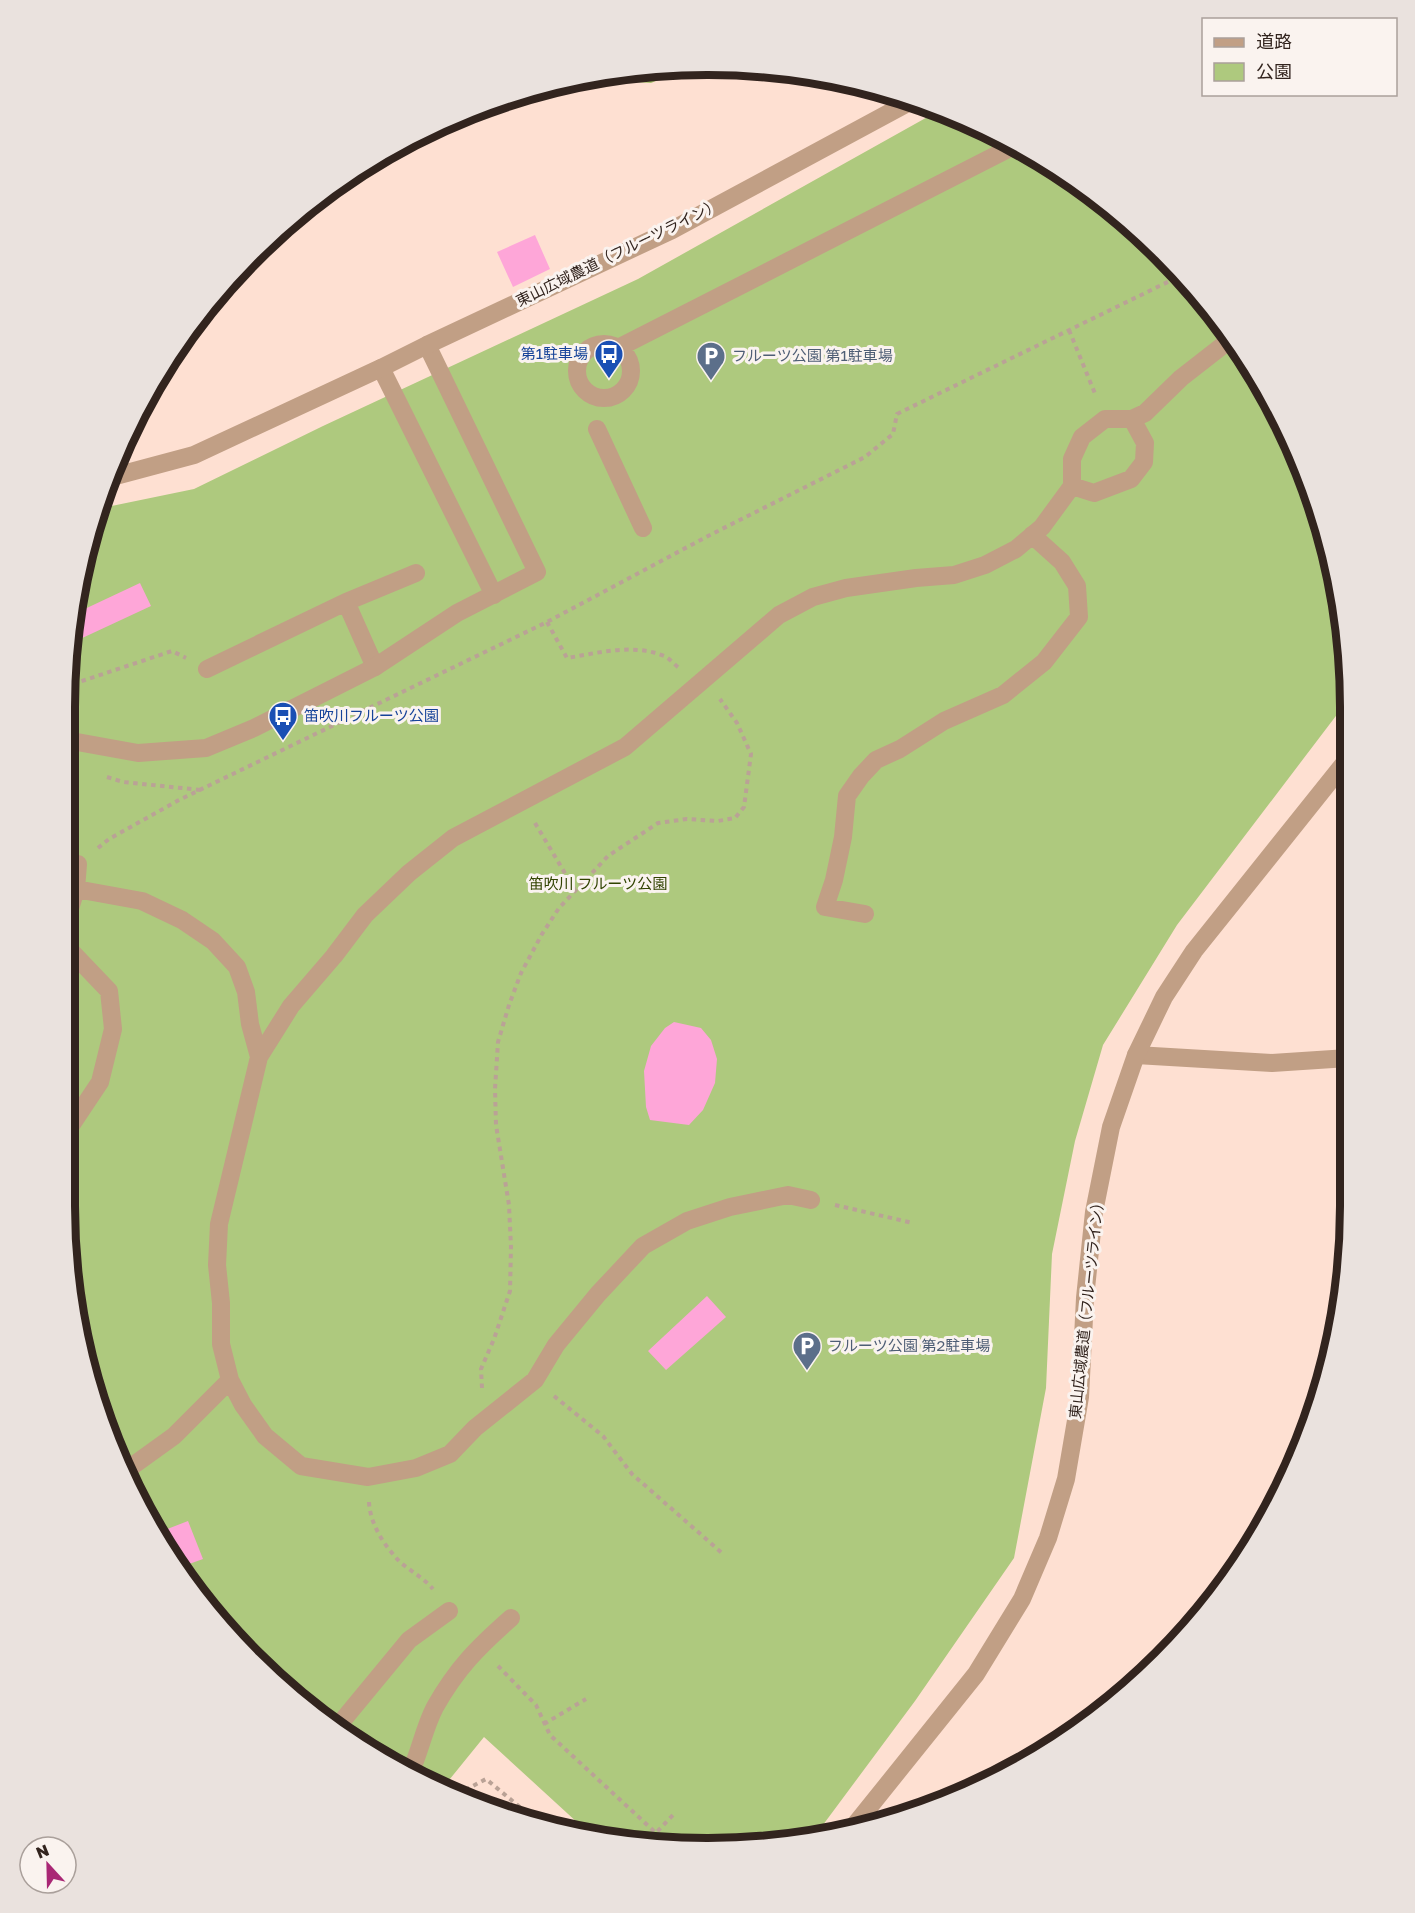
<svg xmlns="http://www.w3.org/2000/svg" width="1415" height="1913" font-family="'Golos Text','Noto Sans JP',sans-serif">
  <rect width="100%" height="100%" fill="#fee0d2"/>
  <path fill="#aec97e" d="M 940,110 L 1029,150 L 1131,224 L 1217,316 L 1301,461 L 1345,623 L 1345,704 L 1177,925 L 1103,1045 L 1075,1141 L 1052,1254 L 1046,1388 L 1014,1558 L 915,1701 L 814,1837 L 791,1843 L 623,1843 L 591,1835 L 484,1737 L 441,1790 L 423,1782 L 283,1689 L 173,1562 L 114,1452 L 87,1372 L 65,1206 L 66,666 L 86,541 L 97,509 L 194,489 L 323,426 L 638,279 Z"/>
  <path fill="#a5c36a" d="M 665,66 L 689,67 L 651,83 L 589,79 Z"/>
  <path fill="#fea6d8" d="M 535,235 L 550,269 L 513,287 L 497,252 Z
    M 140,583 L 151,606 L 78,640 L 72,628 L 74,614 Z
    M 674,1022 L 701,1028 L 711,1040 L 717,1059 L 715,1083 L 703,1110 L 689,1125 L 650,1120 L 646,1107 L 644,1071 L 651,1046 L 665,1028 Z
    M 707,1296 L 726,1317 L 666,1370 L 648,1351 Z
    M 188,1521 L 203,1559 L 178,1568 L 173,1562 L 157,1533 Z"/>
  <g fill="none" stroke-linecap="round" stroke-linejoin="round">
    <path stroke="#baa296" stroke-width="4" stroke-dasharray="4.5 4.5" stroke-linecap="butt" d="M 1069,330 L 1096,396
      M 547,622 L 567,658 C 598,653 633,643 664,656 C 669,658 674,664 679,668
      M 73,684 L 172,651 L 186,658
      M 107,777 L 123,782 L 201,790
      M 535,823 L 575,890
      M 98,848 L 109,839 L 179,800 L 547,622 L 708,536 L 865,457 L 893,434 L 897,414 L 1180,276
      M 835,1205 L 913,1223
      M 482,1388 L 481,1369 L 494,1339 L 510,1291 L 511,1247 L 509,1205 L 496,1125 L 495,1089 L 498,1042 L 509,1005 L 521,973 L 542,934 L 559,908 L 608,856 L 658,823 L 687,819 L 718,821 L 735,818 L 744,807 L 751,754 L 737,723 L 720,699
      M 554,1396 L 603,1436 L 632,1474 L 722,1553
      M 369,1502 C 370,1524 384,1545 399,1561 C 410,1571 424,1578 433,1589
      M 498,1666 L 536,1705 L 550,1735 L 656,1833 L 673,1815
      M 544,1724 L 586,1699
      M 461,1798 L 467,1789 L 486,1779 L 539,1823"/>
    <path stroke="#c19f85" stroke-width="18" d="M577 371a27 27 0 1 1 54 0a27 27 0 1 1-54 0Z
      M 618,348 L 1016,145
      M 597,429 L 643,528
      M 1072,486 L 1094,493 L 1131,479 L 1144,462 L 1145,443 L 1132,419
      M 346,602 L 416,573
      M 207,669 L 346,602 L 375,667
      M 76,889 L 142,901 L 182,920 L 213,941 L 237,967 L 246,992 L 250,1024 L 259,1057
      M 865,914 L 825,907 L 834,880 L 843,837 L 847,796 L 861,776 L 876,760 L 900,749 L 944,721 L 1003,695 L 1044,662 L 1079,617 L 1077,586 L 1062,562 L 1032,535
      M 65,925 L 76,889 L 78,864
      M 1136,1055 L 1272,1063 L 1348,1058
      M 65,1130 L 72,1124 L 100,1082 L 113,1029 L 109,991 L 65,945
      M 811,1200 L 788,1195 L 730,1207 L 687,1221 L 643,1246 L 598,1294 L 556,1345 L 535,1380 L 475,1428 L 450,1454 L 416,1468 L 368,1477 L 301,1466 L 265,1436 L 243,1405 L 230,1380 L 221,1344 L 221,1303 L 217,1265 L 219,1224 L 259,1057 L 291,1006 L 334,956 L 365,915 L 409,873 L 453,838 L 625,747 L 779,615 L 813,597 L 846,588 L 916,578 L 954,575 L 985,565 L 1016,549 L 1042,527 L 1072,486 L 1072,459 L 1082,437 L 1105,419 L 1132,419 L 1145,413 L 1181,378 L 1231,339
      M 124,1472 L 174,1436 L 230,1380
      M 338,1726 L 409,1640 L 449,1611
      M 410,1773 C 420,1752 424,1728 435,1707 C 457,1668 478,1647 511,1618"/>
    <path stroke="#c19f85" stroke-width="18" d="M 381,368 L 494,595
      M 66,740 L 138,753 L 206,748 L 254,728 L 375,667 L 457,613 L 537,572 L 427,345"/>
    <path stroke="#c19f85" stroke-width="18" d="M 108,478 L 194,455 L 381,368 L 427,345 L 672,230 L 915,99
      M 854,1826 L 976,1674 L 1022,1599 L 1048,1538 L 1066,1479 L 1080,1397 L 1085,1298 L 1094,1212 L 1111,1127 L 1136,1055 L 1164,997 L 1194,951 L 1346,761"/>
  </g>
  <defs>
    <g id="bus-pin" transform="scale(1.5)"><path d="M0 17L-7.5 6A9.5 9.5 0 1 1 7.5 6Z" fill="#1a4fb4" stroke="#faf3ef"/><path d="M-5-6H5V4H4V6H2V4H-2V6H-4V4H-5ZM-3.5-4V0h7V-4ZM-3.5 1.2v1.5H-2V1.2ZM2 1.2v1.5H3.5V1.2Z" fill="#fff"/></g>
    <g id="parking-pin" transform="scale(1.5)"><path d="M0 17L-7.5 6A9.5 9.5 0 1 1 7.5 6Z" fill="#5c6f8a" stroke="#faf3ef"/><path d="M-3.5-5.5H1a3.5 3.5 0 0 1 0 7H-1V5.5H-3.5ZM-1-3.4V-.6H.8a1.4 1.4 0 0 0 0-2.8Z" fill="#fff"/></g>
  </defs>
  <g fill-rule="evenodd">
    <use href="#bus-pin" x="609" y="354"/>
    <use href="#parking-pin" x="711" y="356"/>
    <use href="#bus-pin" x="283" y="716"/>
    <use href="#parking-pin" x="807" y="1346"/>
  </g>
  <g text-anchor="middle" stroke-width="6" stroke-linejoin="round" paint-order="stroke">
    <g font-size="15" fill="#32241e" stroke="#faf3ef">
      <text transform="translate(618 253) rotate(-26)" y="5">東山広域農道（フルーツライン）</text>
      <text transform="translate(1087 1307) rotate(-84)" y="5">東山広域農道（フルーツライン）</text>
    </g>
    <g font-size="15" fill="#164399" stroke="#faf3ef" text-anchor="end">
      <text x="588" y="359">第1駐車場</text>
      <text x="304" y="721" text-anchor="start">笛吹川フルーツ公園</text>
    </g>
    <g font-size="15" fill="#4e5e75" stroke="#faf3ef" text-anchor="start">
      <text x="732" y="361">フルーツ公園 第1駐車場</text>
      <text x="828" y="1351">フルーツ公園 第2駐車場</text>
    </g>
    <g font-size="15" fill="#314300" stroke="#faf3ef">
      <text x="598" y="889">笛吹川 フルーツ公園</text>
    </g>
  </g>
  <path d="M0 0H1415V1913H0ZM707 75H708A632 632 0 0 1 1340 707V1206A632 632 0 0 1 708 1838H707A632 632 0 0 1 75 1206V707A632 632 0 0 1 707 75Z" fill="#eae2de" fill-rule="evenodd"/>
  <path fill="none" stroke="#32241e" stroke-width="8" d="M707 75H708A632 632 0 0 1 1340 707V1206A632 632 0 0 1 708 1838H707A632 632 0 0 1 75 1206V707A632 632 0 0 1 707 75Z"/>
  <rect x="1202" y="18" width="195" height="78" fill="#faf3ef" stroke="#aaa09b" stroke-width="1.5"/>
  <rect x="1214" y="38" width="30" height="9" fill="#c19f85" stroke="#aaa09b" stroke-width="1.5"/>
  <text x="1256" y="48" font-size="18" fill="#32241e">道路</text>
  <rect x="1214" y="63" width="30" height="18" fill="#aec97e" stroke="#aaa09b" stroke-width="1.5"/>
  <text x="1256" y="78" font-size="18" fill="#32241e">公園</text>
  <g transform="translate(48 1865) rotate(338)"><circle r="28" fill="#faf3ef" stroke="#aaa09b" stroke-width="1.5"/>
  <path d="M0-4.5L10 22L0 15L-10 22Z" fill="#a92775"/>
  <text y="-9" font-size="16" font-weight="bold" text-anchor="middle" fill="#32241e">N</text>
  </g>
</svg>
